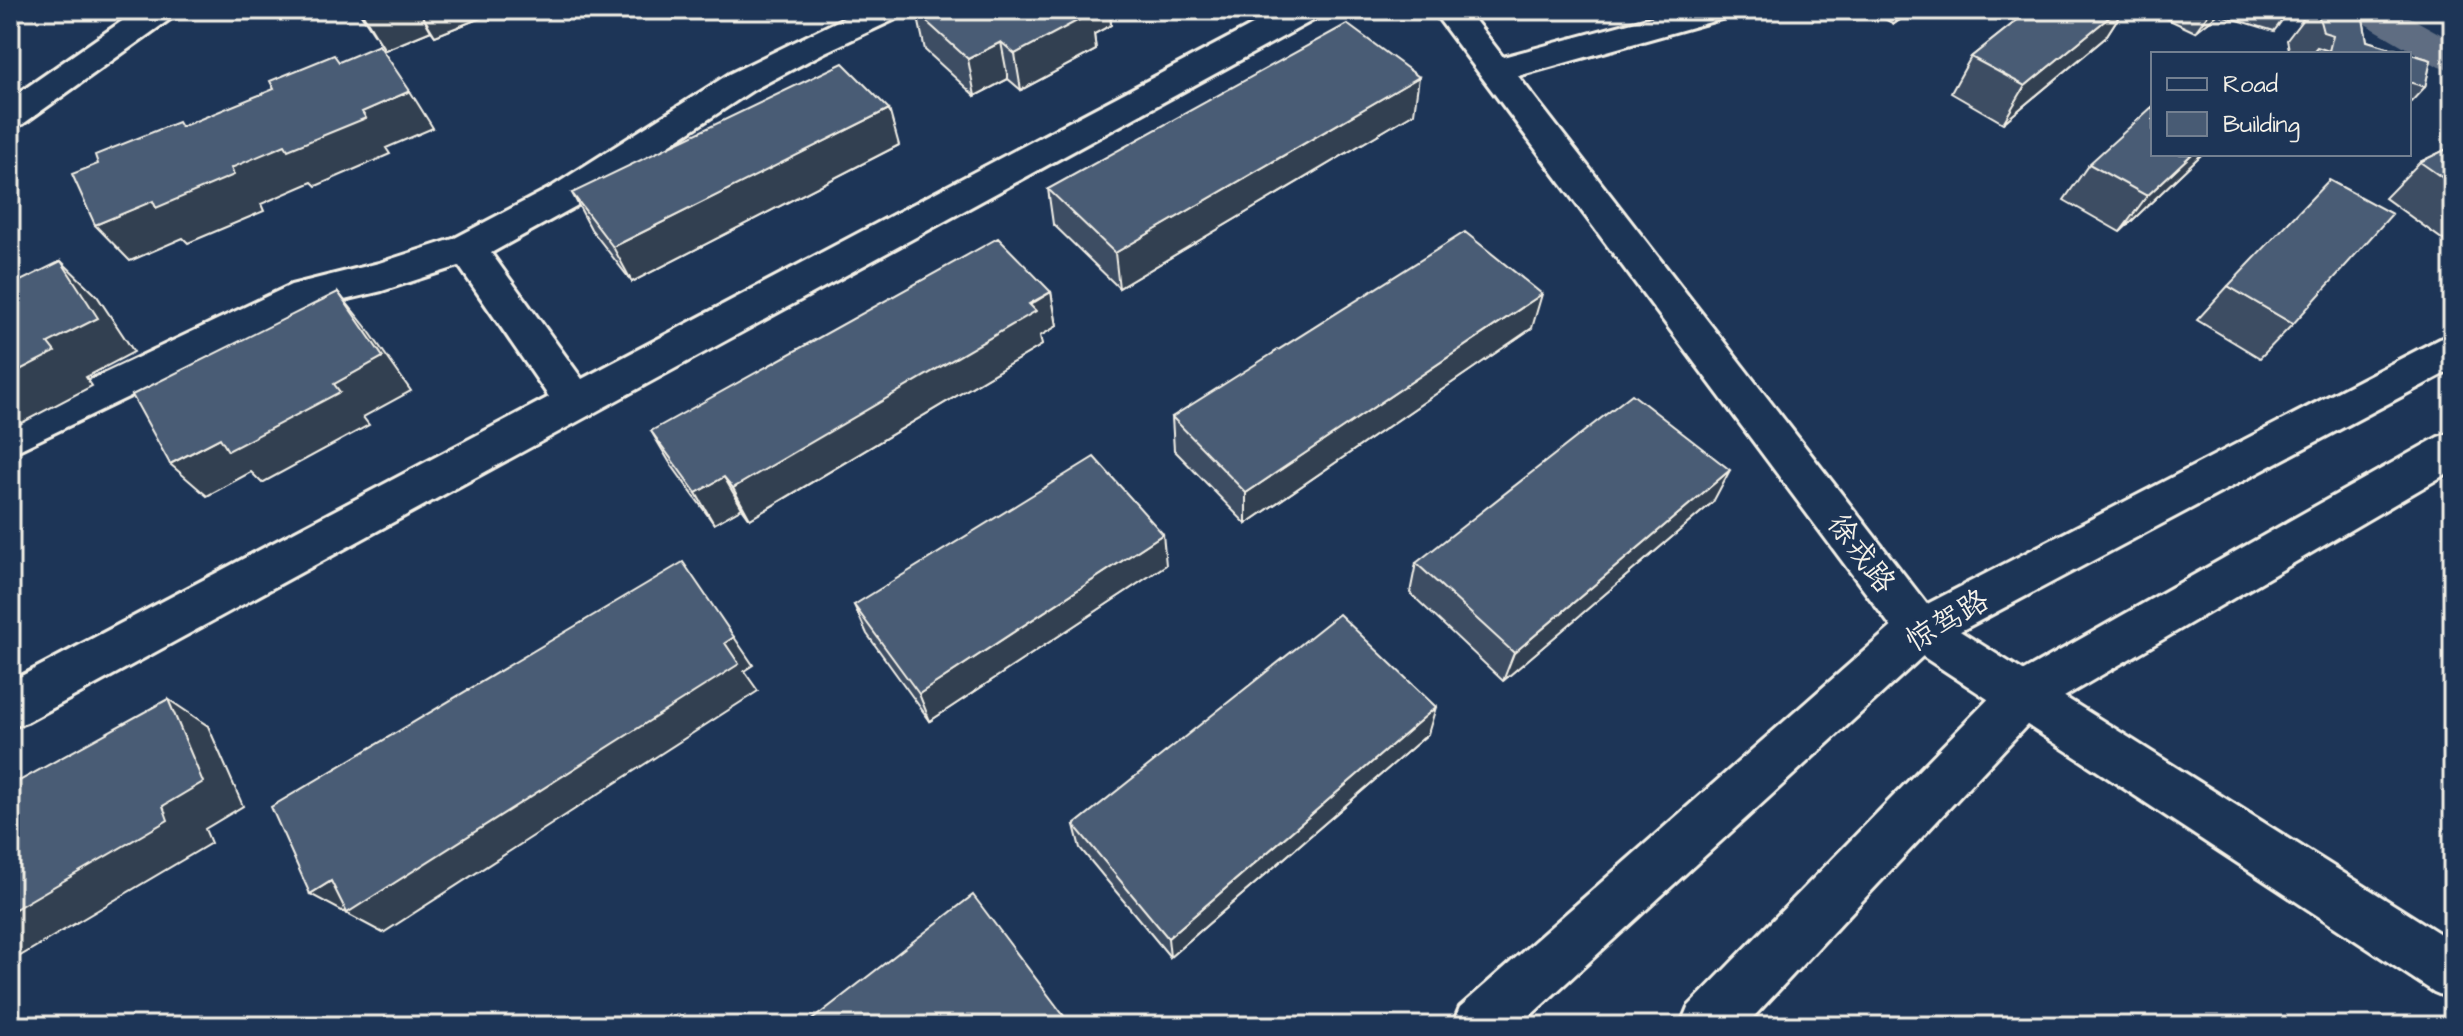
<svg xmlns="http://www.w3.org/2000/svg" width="2463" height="1036" font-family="'Architects Daughter','LXGW WenKai TC',sans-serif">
  <rect width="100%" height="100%" fill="#1d3557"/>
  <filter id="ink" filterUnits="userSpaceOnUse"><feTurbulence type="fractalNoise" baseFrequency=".0125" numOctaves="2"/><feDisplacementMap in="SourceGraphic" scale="16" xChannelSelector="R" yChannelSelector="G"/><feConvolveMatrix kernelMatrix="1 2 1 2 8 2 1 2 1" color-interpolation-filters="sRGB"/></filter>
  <g filter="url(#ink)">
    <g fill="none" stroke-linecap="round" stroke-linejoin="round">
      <path fill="#5e6d82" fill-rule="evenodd" d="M 2349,10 L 2397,10 L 2453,41 L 2453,71 L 2439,67 L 2355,18 Z"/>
      <g stroke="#f4f1e8" stroke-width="6">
        <path id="minor" d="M 138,10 L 178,10 L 173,17 L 23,124 L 10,128 L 10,99 Z
          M 860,10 L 905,10 L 900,17 L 825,52 L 753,90 L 576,206 L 491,253 L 582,379 L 1281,10 L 1324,10 L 1319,17 L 27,722 L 10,728 L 10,682 L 549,397 L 459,266 L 382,291 L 315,307 L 10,454 L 10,418 L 291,285 L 379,263 L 453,239 L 550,188 L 729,74 Z
          M 1432,10 L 1467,10 L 1503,57 L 1677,10 L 1733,10 L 1728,17 L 1518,76 L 1936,616 L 2453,942 L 2453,1000 L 2434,992 L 1904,644 Z"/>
      </g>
      <g stroke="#f4f1e8" stroke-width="6">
        <path id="major" d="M 2453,334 L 2453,369 L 1936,644 L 1519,1026 L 1452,1026 L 1460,1007 L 1904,616 L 2439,339 Z
          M 2453,432 L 2453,470 L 2040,711 L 1745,1026 L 1680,1026 L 1688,1007 L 2006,681 L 2438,437 Z"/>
      </g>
      <use href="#minor" fill="#1d3557" fill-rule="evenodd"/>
      <use href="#major" fill="#1d3557" fill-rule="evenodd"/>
    </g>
    <path fill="#3e4e64" stroke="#f4f1e8" stroke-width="2" d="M 358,10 L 498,10 L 498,11 L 435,36 L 431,31 L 385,50 Z
      M 923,10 L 1110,10 L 1111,25 L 1094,34 L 1096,50 L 1021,90 L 1008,79 L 975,96 L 925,50 L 917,13 Z
      M 1868,10 L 1914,10 L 1894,24 Z
      M 2030,10 L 2123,10 L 2105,38 L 2003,123 L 1951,93 L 1971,57 Z
      M 2162,10 L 2290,10 L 2274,31 L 2218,14 L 2195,32 L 2159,15 Z
      M 2310,10 L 2349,10 L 2362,13 L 2367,41 L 2431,60 L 2425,87 L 2409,104 L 2409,54 L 2290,54 L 2287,40 Z
      M 1414,113 L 1119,288 L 1053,224 L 1048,189 Z
      M 899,145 L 632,282 L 591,229 L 572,193 Z
      M 2453,146 L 2453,239 L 2446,242 L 2385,198 L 2420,162 Z
      M 2153,154 L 2202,154 L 2120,232 L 2064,200 L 2089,164 Z
      M 2228,286 L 2293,324 L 2260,358 L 2197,320 Z
      M 1051,292 L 1057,326 L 1040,336 L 1042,345 L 750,519 L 742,508 L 714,524 L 670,463 L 651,431 Z
      M 1532,328 L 1246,524 L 1174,450 L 1172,417 Z
      M 1713,502 L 1503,681 L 1410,593 L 1416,563 Z
      M 1166,565 L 930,721 L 867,634 L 854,605 Z
      M 1428,734 L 1170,957 L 1080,848 L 1074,825 Z"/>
    <path fill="#324051" stroke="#f4f1e8" stroke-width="2" d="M 370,10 L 419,10 L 431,31 L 385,50 L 362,13 Z
      M 419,10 L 498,10 L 498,11 L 435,36 Z
      M 1080,10 L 1110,10 L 1111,25 L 1094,34 L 1096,50 L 1021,90 L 1015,54 Z
      M 1901,10 L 1914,10 L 1894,24 Z
      M 2118,10 L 2123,10 L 2105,38 L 2003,123 L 2025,86 Z
      M 2211,10 L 2220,10 L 2218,14 L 2195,32 Z
      M 1001,42 L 1008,79 L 975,96 L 968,59 Z
      M 1419,77 L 1414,113 L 1119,288 L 1115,253 Z
      M 410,91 L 433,128 L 386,148 L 390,154 L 316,186 L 312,182 L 261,204 L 264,211 L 188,243 L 183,238 L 130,261 L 95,225 Z
      M 889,109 L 899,145 L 632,282 L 613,247 Z
      M 2192,154 L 2202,154 L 2120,232 L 2147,196 Z
      M 61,261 L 97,296 L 134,352 L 86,377 L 92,386 L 12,428 L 10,426 L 10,375 L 48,343 Z
      M 338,292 L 366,327 L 411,391 L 363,417 L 369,425 L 262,483 L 251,472 L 207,496 L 170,464 L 220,438 L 334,384 Z
      M 1051,292 L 1057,326 L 1040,336 L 1042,345 L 750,519 L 733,488 Z
      M 1542,294 L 1532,328 L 1246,524 L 1246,493 Z
      M 1730,470 L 1713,502 L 1503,681 L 1514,653 Z
      M 724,477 L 742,508 L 714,524 L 696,493 Z
      M 1163,534 L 1166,565 L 930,721 L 919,694 Z
      M 10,580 L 17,598 L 10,602 Z
      M 734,637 L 753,665 L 744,671 L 758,691 L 383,933 L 310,894 Z
      M 168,699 L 208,726 L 243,806 L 205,829 L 211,843 L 10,962 L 10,912 Z
      M 1436,707 L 1428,734 L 1170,957 L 1168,938 Z"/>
    <path fill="#485b74" stroke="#f4f1e8" stroke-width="2" d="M 923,10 L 1088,10 L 1092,13 L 1015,54 L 1001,42 L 968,59 L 917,13 Z
      M 2030,10 L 2118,10 L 2025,86 L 1971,57 Z
      M 2317,10 L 2349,10 L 2362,13 L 2367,41 L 2431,60 L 2425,87 L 2409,82 L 2409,54 L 2311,54 L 2317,47 L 2329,51 L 2333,35 L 2323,32 Z
      M 1347,24 L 1419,77 L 1115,253 L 1048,189 Z
      M 379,45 L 410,91 L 362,112 L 366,118 L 288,150 L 285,145 L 231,168 L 234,175 L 156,208 L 153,201 L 95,225 L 72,174 L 98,164 L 95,155 L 178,122 L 181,127 L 274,89 L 270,81 L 334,55 L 339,62 Z
      M 843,63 L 889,109 L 613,247 L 572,193 Z
      M 2153,106 L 2153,154 L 2192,154 L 2147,196 L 2089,164 Z
      M 2453,146 L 2453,185 L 2420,162 Z
      M 2329,180 L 2392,214 L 2293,324 L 2228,286 Z
      M 1465,232 L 1542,294 L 1246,493 L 1172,417 Z
      M 998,238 L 1051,292 L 1029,304 L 1036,311 L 733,488 L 724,477 L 696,493 L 651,431 Z
      M 61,261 L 98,318 L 48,343 L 55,352 L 10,375 L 10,286 Z
      M 338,292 L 383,357 L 334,384 L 340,392 L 228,451 L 220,438 L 170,464 L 132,395 Z
      M 1632,394 L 1730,470 L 1514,653 L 1416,563 Z
      M 1094,457 L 1163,534 L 919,694 L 854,605 Z
      M 683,562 L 734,637 L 725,643 L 739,664 L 347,913 L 331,881 L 310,894 L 271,807 Z
      M 1339,614 L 1436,707 L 1168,938 L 1074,825 Z
      M 168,699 L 203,782 L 163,806 L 168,820 L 10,912 L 10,786 Z
      M 973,895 L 1070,1024 L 1067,1026 L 804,1026 Z"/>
  </g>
  <g text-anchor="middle" stroke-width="6" stroke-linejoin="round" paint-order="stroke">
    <g font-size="30" fill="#f4f1e8" stroke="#1d3557">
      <text transform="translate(1862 553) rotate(53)" y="10">徐戎路</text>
      <text transform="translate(1947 620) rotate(-31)" y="10">惊驾路</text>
    </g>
  </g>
  <rect width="2463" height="1036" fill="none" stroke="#1d3557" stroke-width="40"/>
  <rect x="20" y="20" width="2423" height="996" fill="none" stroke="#f4f1e8" stroke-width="3" filter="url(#ink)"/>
  <rect x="2151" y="52" width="260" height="104" fill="#1d3557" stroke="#738091" stroke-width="2"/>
  <rect x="2167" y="78" width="40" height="12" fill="#1d3557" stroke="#738091" stroke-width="2"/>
  <text x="2223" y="92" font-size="24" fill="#f4f1e8">Road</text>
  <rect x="2167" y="112" width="40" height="24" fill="#485b74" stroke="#738091" stroke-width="2"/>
  <text x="2223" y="132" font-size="24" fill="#f4f1e8">Building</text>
</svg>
